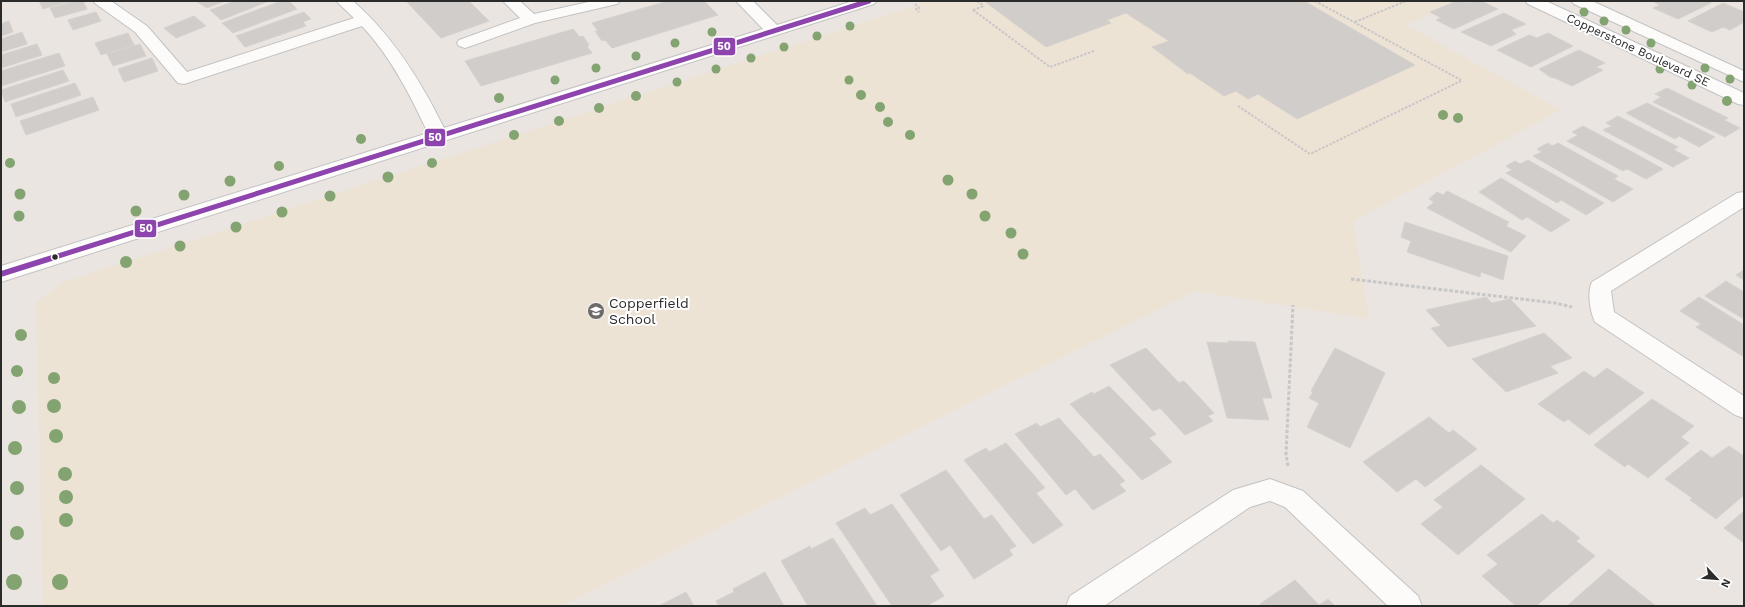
<svg xmlns="http://www.w3.org/2000/svg" width="1745" height="607" font-family="'Work Sans',sans-serif">
  <rect width="100%" height="100%" fill="#eae5e1"/>
  <path fill="#ede3d5" d="M 929,1 L 1460,1 L 1406,25 L 1561,110 L 1353,221 L 1369,319 L 1195,291 L 561,606 L 43,606 L 36,302 L 64,282 Z"/>
  <path fill="#d1cdca" stroke="#d5d1cd" d="M 39,1 L 70,1 L 43,9 Z
    M 74,1 L 83,1 L 87,9 L 55,18 L 50,8 Z
    M 196,1 L 225,1 L 207,8 Z
    M 235,1 L 269,1 L 221,20 L 210,10 Z
    M 281,1 L 289,1 L 297,9 L 233,33 L 222,23 Z
    M 406,1 L 469,1 L 489,21 L 441,38 Z
    M 668,1 L 704,1 L 718,15 L 612,48 L 605,40 L 602,41 L 595,31 L 598,31 L 592,23 Z
    M 984,1 L 1304,1 L 1415,65 L 1297,119 L 1258,94 L 1248,99 L 1236,91 L 1224,96 L 1190,73 L 1188,74 L 1152,47 L 1169,41 L 1126,13 L 1107,20 L 1111,23 L 1046,47 Z
    M 1457,1 L 1466,3 L 1481,1 L 1498,9 L 1454,29 L 1436,20 L 1441,18 L 1430,12 Z
    M 1655,1 L 1707,1 L 1711,3 L 1678,19 L 1653,8 L 1660,5 L 1654,2 Z
    M 1723,3 L 1744,12 L 1744,22 L 1730,30 L 1723,27 L 1712,32 L 1688,21 Z
    M 96,12 L 101,21 L 73,30 L 68,20 Z
    M 304,12 L 311,19 L 303,22 L 306,26 L 245,47 L 236,36 Z
    M 1504,13 L 1526,24 L 1511,30 L 1516,34 L 1491,46 L 1461,32 Z
    M 194,16 L 206,26 L 176,38 L 164,28 Z
    M 9,21 L 13,32 L 1,36 L 1,24 Z
    M 573,29 L 580,37 L 583,36 L 589,45 L 587,46 L 592,53 L 481,86 L 465,61 Z
    M 22,32 L 27,44 L 1,52 L 1,39 Z
    M 128,33 L 134,45 L 101,55 L 95,43 Z
    M 1548,33 L 1573,46 L 1531,67 L 1497,50 L 1529,35 L 1537,38 Z
    M 37,44 L 42,55 L 1,68 L 1,55 Z
    M 140,44 L 146,56 L 113,66 L 107,54 Z
    M 1579,50 L 1605,63 L 1596,67 L 1603,70 L 1572,86 L 1555,78 L 1550,77 L 1539,69 Z
    M 59,53 L 65,66 L 1,86 L 1,71 Z
    M 152,58 L 158,71 L 124,82 L 118,69 Z
    M 63,70 L 69,81 L 5,102 L 1,90 Z
    M 75,83 L 81,95 L 16,117 L 11,104 Z
    M 1667,88 L 1728,118 L 1724,120 L 1740,128 L 1725,137 L 1653,102 L 1661,97 L 1655,94 Z
    M 93,97 L 99,110 L 26,135 L 20,121 Z
    M 1647,103 L 1715,137 L 1699,147 L 1679,136 L 1675,139 L 1626,113 Z
    M 1618,116 L 1678,147 L 1674,150 L 1689,158 L 1673,167 L 1603,130 L 1612,126 L 1606,123 Z
    M 1583,126 L 1636,154 L 1663,169 L 1646,179 L 1627,169 L 1623,171 L 1567,141 L 1578,135 L 1572,132 Z
    M 1548,143 L 1552,146 L 1558,143 L 1618,176 L 1614,179 L 1633,189 L 1613,202 L 1533,156 L 1542,152 L 1537,149 Z
    M 1528,160 L 1604,203 L 1586,215 L 1561,200 L 1557,203 L 1506,173 L 1512,170 L 1506,166 L 1515,161 L 1520,164 Z
    M 1501,178 L 1570,220 L 1551,232 L 1527,217 L 1522,220 L 1479,192 Z
    M 1447,191 L 1509,222 L 1506,226 L 1526,236 L 1511,252 L 1427,208 L 1434,202 L 1429,199 L 1437,192 L 1443,195 Z
    M 1405,222 L 1508,256 L 1503,280 L 1481,272 L 1480,277 L 1407,252 L 1411,241 L 1401,237 Z
    M 1744,270 L 1744,280 L 1736,275 Z
    M 1726,281 L 1744,292 L 1744,319 L 1705,296 Z
    M 1486,297 L 1492,303 L 1510,299 L 1536,326 L 1448,347 L 1431,328 L 1441,326 L 1426,310 Z
    M 1699,297 L 1744,325 L 1744,357 L 1696,327 L 1701,324 L 1680,311 Z
    M 1544,333 L 1572,358 L 1550,366 L 1558,373 L 1506,392 L 1472,359 Z
    M 1228,341 L 1255,342 L 1272,398 L 1262,398 L 1269,420 L 1227,418 L 1207,342 L 1229,343 Z
    M 1146,348 L 1179,383 L 1184,381 L 1214,413 L 1208,416 L 1213,421 L 1185,435 L 1160,408 L 1153,411 L 1110,365 Z
    M 1335,348 L 1385,373 L 1350,448 L 1307,427 L 1319,403 L 1309,398 L 1313,392 L 1311,391 Z
    M 1607,368 L 1644,393 L 1589,435 L 1568,419 L 1564,422 L 1538,404 L 1584,371 L 1594,378 Z
    M 1109,386 L 1156,434 L 1149,438 L 1172,462 L 1142,480 L 1070,404 L 1092,392 L 1094,394 Z
    M 1652,399 L 1694,426 L 1681,437 L 1689,443 L 1648,478 L 1628,464 L 1625,467 L 1594,445 Z
    M 1429,417 L 1449,433 L 1453,430 L 1477,449 L 1425,487 L 1416,479 L 1397,492 L 1363,462 Z
    M 1059,418 L 1094,457 L 1100,454 L 1125,481 L 1119,484 L 1126,491 L 1093,510 L 1075,489 L 1066,495 L 1015,434 L 1037,423 L 1040,427 Z
    M 1006,443 L 1045,488 L 1036,493 L 1063,525 L 1033,544 L 964,460 L 986,448 L 989,452 Z
    M 1729,446 L 1744,456 L 1744,495 L 1716,519 L 1690,500 L 1692,498 L 1665,479 L 1701,450 L 1712,458 Z
    M 1481,465 L 1525,499 L 1458,555 L 1421,524 L 1443,507 L 1434,500 Z
    M 946,470 L 984,519 L 992,515 L 1016,546 L 1009,550 L 1013,555 L 974,579 L 950,545 L 941,551 L 900,495 Z
    M 892,504 L 939,570 L 930,576 L 944,596 L 927,606 L 892,606 L 836,523 L 865,508 L 870,515 Z
    M 1744,511 L 1744,543 L 1724,528 Z
    M 1542,514 L 1553,523 L 1557,520 L 1580,538 L 1576,541 L 1595,556 L 1536,606 L 1516,606 L 1482,576 L 1498,564 L 1487,555 Z
    M 833,538 L 877,606 L 808,606 L 781,561 L 810,546 L 811,549 Z
    M 1609,569 L 1656,606 L 1567,606 Z
    M 765,572 L 784,606 L 719,606 L 716,601 L 734,592 L 733,589 Z
    M 1295,580 L 1319,605 L 1328,599 L 1335,606 L 1263,606 L 1260,604 Z
    M 686,592 L 694,606 L 659,606 Z"/>
  <g fill="none" stroke-linecap="round" stroke-linejoin="round">
    <g stroke="#c3c2c3" stroke-width="2">
      <path id="minor" d="M 93,1 L 111,1 L 147,26 L 187,72 L 354,18 L 336,1 L 353,1 C 393,36 421,81 444,128 L 763,29 L 736,1 L 753,1 L 777,25 L 853,1 L 877,1 L 874,4 L 1,282 L 1,266 L 428,133 C 410,95 391,57 362,26 L 184,84 L 178,83 L 135,32 L 96,4 Z
        M 503,1 L 520,1 L 534,14 L 593,1 L 620,1 L 617,4 L 535,23 L 471,46 L 465,48 L 459,46 L 457,43 L 459,40 L 520,18 Z
        M 1525,1 L 1546,1 L 1744,93 L 1744,105 L 1738,104 L 1528,4 Z
        M 1571,1 L 1592,1 L 1744,71 L 1744,82 L 1574,4 Z
        M 1744,192 L 1744,207 L 1611,291 L 1614,312 L 1744,396 L 1744,418 L 1735,415 L 1595,322 C 1590,312 1587,292 1592,282 L 1737,193 Z
        M 1270,479 L 1303,491 L 1418,596 L 1422,606 L 1388,606 L 1285,507 L 1270,501 L 1250,507 L 1104,606 L 1066,606 L 1070,596 L 1233,490 Z"/>
    </g>
    <path stroke="#c8c7c7" stroke-width="2" stroke-dasharray="2.5 1.5" stroke-linecap="butt" d="M 977,1 L 984,6
      M 1315,1 L 1461,80
      M 915,4 L 919,8 L 916,9 L 919,12
      M 973,10 L 1050,67 L 1094,51
      M 973,10 L 984,6
      M 1355,22 L 1406,1
      M 1238,106 L 1310,154 L 1461,81"/>
    <path stroke="#c8c7c7" stroke-width="3" stroke-dasharray="3.5 2" stroke-linecap="butt" d="M 1351,279 L 1555,303 L 1572,307
      M 1288,466 L 1286,454 L 1293,305"/>
    <use href="#minor" fill="#fcfbfa" fill-rule="evenodd"/>
    <g stroke="#fff" stroke-width="8">
      <path id="bus-1-far1" d="M 52,258 L 869,1"/>
    </g>
    <g stroke="#fff" stroke-width="10">
      <path id="bus-1" d="M 1,274 L 55,257"/>
    </g>
    <use href="#bus-1-far1" stroke="#8e44ad" stroke-width="5"/>
    <use href="#bus-1" stroke="#8e44ad" stroke-width="6"/>
  </g>
  <g fill="#83a371">
    <circle cx="1584" cy="12" r="4.5"/>
    <circle cx="1604" cy="21" r="4.5"/>
    <circle cx="850" cy="26" r="4.5"/>
    <circle cx="1626" cy="30" r="4.5"/>
    <circle cx="712" cy="32" r="4.5"/>
    <circle cx="817" cy="36" r="4.5"/>
    <circle cx="675" cy="43" r="4.5"/>
    <circle cx="1651" cy="43" r="4.5"/>
    <circle cx="784" cy="47" r="4.5"/>
    <circle cx="636" cy="56" r="4.5"/>
    <circle cx="751" cy="58" r="4.5"/>
    <circle cx="596" cy="68" r="4.5"/>
    <circle cx="1705" cy="68" r="4.5"/>
    <circle cx="716" cy="69" r="4.5"/>
    <circle cx="1660" cy="69" r="4.5"/>
    <circle cx="1730" cy="79" r="4.5"/>
    <circle cx="555" cy="80" r="4.5"/>
    <circle cx="849" cy="80" r="4.5"/>
    <circle cx="677" cy="82" r="4.5"/>
    <circle cx="1692" cy="85" r="4.5"/>
    <circle cx="861" cy="95" r="5"/>
    <circle cx="636" cy="96" r="5"/>
    <circle cx="499" cy="98" r="5"/>
    <circle cx="1727" cy="101" r="5"/>
    <circle cx="880" cy="107" r="5"/>
    <circle cx="599" cy="108" r="5"/>
    <circle cx="1443" cy="115" r="5"/>
    <circle cx="1458" cy="118" r="5"/>
    <circle cx="559" cy="121" r="5"/>
    <circle cx="888" cy="122" r="5"/>
    <circle cx="514" cy="135" r="5"/>
    <circle cx="910" cy="135" r="5"/>
    <circle cx="361" cy="139" r="5"/>
    <circle cx="10" cy="163" r="5"/>
    <circle cx="432" cy="163" r="5"/>
    <circle cx="279" cy="166" r="5"/>
    <circle cx="388" cy="177" r="5.5"/>
    <circle cx="948" cy="180" r="5.5"/>
    <circle cx="230" cy="181" r="5.5"/>
    <circle cx="20" cy="194" r="5.5"/>
    <circle cx="972" cy="194" r="5.5"/>
    <circle cx="184" cy="195" r="5.5"/>
    <circle cx="330" cy="196" r="5.5"/>
    <circle cx="136" cy="211" r="5.5"/>
    <circle cx="282" cy="212" r="5.5"/>
    <circle cx="19" cy="216" r="5.5"/>
    <circle cx="985" cy="216" r="5.5"/>
    <circle cx="236" cy="227" r="5.5"/>
    <circle cx="1011" cy="233" r="5.5"/>
    <circle cx="180" cy="246" r="5.5"/>
    <circle cx="1023" cy="254" r="5.5"/>
    <circle cx="126" cy="262" r="6"/>
    <circle cx="21" cy="335" r="6"/>
    <circle cx="17" cy="371" r="6"/>
    <circle cx="54" cy="378" r="6"/>
    <circle cx="54" cy="406" r="7"/>
    <circle cx="19" cy="407" r="7"/>
    <circle cx="56" cy="436" r="7"/>
    <circle cx="15" cy="448" r="7"/>
    <circle cx="65" cy="474" r="7"/>
    <circle cx="17" cy="488" r="7"/>
    <circle cx="66" cy="497" r="7"/>
    <circle cx="66" cy="520" r="7"/>
    <circle cx="17" cy="533" r="7"/>
    <circle cx="14" cy="582" r="8"/>
    <circle cx="60" cy="582" r="8"/>
  </g>
  <defs>
    <g id="school-disc" transform="scale(0.9)"><circle r="9.5" fill="#6e6c6b" stroke="#fff"/><path d="M0-5L7-2L0 1L-7-2ZM-4 1L0 2.5L4 1V4Q0 6-4 4Z" fill="#fff"/></g>
  </defs>
  <g fill-rule="evenodd">
    <use href="#school-disc" x="596" y="311"/>
  </g>
  <circle fill="#2b2b2b" stroke="#fff" stroke-width="1.5" cx="55" cy="257" r="3.5"/>
  <g text-anchor="middle" stroke-width="4" stroke-linejoin="round" paint-order="stroke">
    <g font-size="12" fill="#2b2b2b" stroke="#fff">
      <text transform="translate(1638 50) rotate(25)" y="4">Copperstone Boulevard SE</text>
    </g>
    <g font-size="14" fill="#2b2b2b" stroke="#fff" text-anchor="start">
      <text x="609" y="308">Copperfield<tspan x="609" dy="16">School</tspan></text>
    </g>
  </g>
  <g stroke="#fff" stroke-width="1.5">
    <rect x="713" y="37" width="23" height="19" rx="4" fill="#8e44ad"/>
    <rect x="424" y="128" width="22" height="19" rx="4" fill="#8e44ad"/>
    <rect x="134" y="219" width="23" height="19" rx="4" fill="#8e44ad"/>
  </g>
  <g font-size="11" text-anchor="middle" font-weight="bold" fill="#fff">
    <text x="724" y="50">50</text>
    <text x="435" y="141">50</text>
    <text x="146" y="232">50</text>
  </g>
  <rect width="1745" height="607" fill="none" stroke="#2b2b2b" stroke-width="4"/>
  <g transform="translate(1717 579) rotate(116)" stroke="#ffffff" stroke-width="3" paint-order="stroke">
  <path d="M0-3L7 15L0 10L-7 15Z" fill="#2b2b2b"/>
  <text y="-6" font-size="11" font-weight="bold" text-anchor="middle" fill="#2b2b2b">N</text>
  </g>
</svg>
